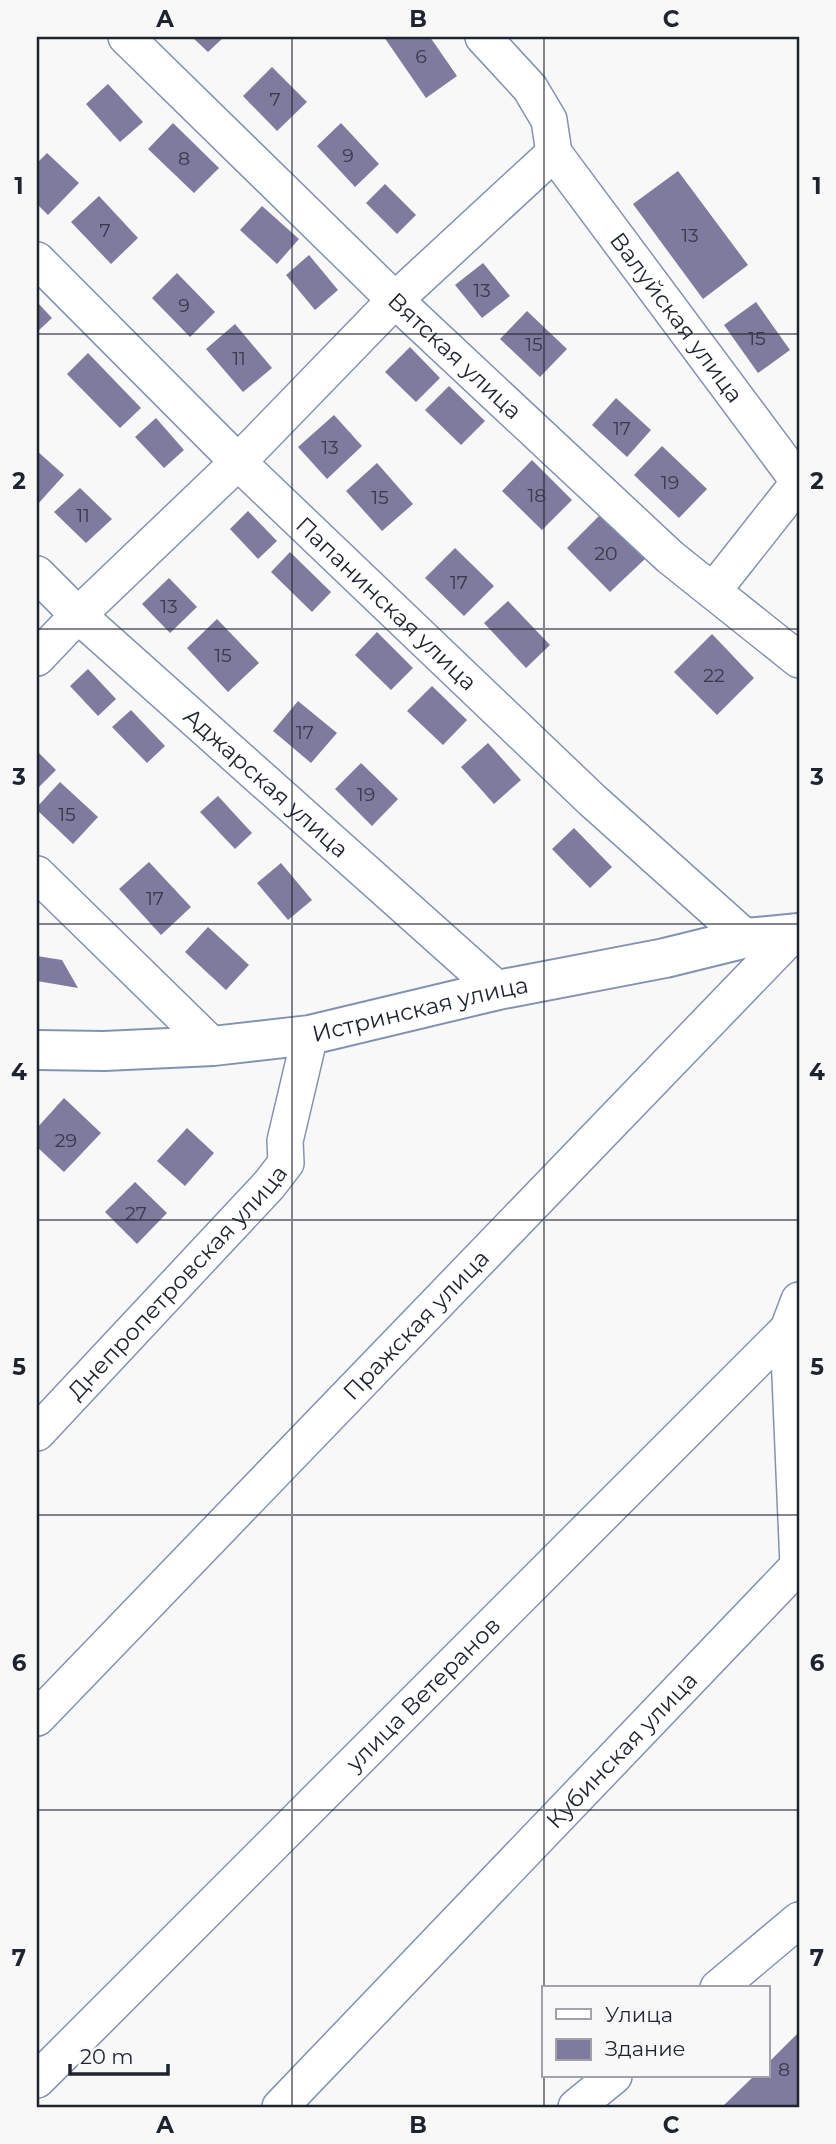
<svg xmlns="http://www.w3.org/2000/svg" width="836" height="2144" font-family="Montserrat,sans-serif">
  <rect width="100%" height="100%" fill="#f8f8f8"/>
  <path fill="#7e7b9e" d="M 192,37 L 224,37 L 208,52 Z
    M 384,37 L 430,37 L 457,76 L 426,98 Z
    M 272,67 L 307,102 L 277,131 L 243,96 Z
    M 108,84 L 143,122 L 120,142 L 86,104 Z
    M 173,123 L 219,168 L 194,193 L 148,149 Z
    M 341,123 L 379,164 L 355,187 L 317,146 Z
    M 47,153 L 79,183 L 48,215 L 37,204 L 37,163 Z
    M 678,171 L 748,265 L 703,299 L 633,204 Z
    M 385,184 L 416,215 L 397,234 L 366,203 Z
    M 99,196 L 138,238 L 111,264 L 71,222 Z
    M 262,206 L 299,239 L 277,264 L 240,230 Z
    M 309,255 L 338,290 L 315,310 L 286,275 Z
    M 483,263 L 510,296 L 482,318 L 455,285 Z
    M 177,273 L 215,312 L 190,337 L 152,298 Z
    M 37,302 L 52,318 L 37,332 Z
    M 756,302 L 790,350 L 758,373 L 724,325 Z
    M 527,311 L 567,349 L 540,377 L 500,339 Z
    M 235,324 L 272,368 L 243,392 L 206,349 Z
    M 410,347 L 440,378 L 416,402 L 385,372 Z
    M 88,353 L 141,408 L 120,428 L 67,374 Z
    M 449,386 L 485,421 L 461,445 L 425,410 Z
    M 616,398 L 651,430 L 627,457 L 592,425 Z
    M 334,415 L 362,446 L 327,479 L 298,447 Z
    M 156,418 L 184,450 L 164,468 L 135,437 Z
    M 662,446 L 707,489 L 679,518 L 634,475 Z
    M 37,451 L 64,475 L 37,505 Z
    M 532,460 L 572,500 L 542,530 L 502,491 Z
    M 377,463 L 413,504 L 382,531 L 346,491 Z
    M 80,488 L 112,519 L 86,543 L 54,512 Z
    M 248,511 L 277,541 L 258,559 L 230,529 Z
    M 602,513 L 646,558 L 610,592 L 567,548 Z
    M 455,548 L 494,586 L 464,616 L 425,578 Z
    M 290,552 L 331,592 L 312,612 L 271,572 Z
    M 169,578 L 197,607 L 170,633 L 142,604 Z
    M 508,601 L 550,645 L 526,668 L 484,623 Z
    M 217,619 L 259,663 L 228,692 L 187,648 Z
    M 377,632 L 413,668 L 391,690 L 355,655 Z
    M 712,634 L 754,678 L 717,715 L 674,672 Z
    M 88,669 L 116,699 L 98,716 L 70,686 Z
    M 432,686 L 467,720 L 443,745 L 407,711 Z
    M 298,701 L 337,733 L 311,763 L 273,731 Z
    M 131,710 L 165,746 L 147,763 L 112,727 Z
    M 488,743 L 521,780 L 494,804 L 461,767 Z
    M 37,751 L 56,770 L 37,789 Z
    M 361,763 L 398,799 L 372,826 L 335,789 Z
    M 60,782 L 98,817 L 73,844 L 37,810 L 37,807 Z
    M 218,796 L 252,833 L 235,849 L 200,812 Z
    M 574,828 L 612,867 L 590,888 L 552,849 Z
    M 149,862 L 191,907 L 161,935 L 119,889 Z
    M 281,863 L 312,900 L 288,920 L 257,883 Z
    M 208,927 L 249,965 L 226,990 L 185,952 Z
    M 37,956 L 62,960 L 78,988 L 37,981 Z
    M 64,1098 L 101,1133 L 64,1172 L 37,1147 L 37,1128 Z
    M 187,1128 L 214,1153 L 185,1186 L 157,1161 Z
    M 135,1182 L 167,1213 L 137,1244 L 105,1212 Z
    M 799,2032 L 799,2107 L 722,2107 L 754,2076 L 768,2076 L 768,2063 Z"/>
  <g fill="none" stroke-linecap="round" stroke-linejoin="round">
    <g stroke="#8492b0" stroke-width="38">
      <g id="street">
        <path id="s1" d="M 126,37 L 395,300 L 670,557 L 799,660"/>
        <path id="s2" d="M 483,37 L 530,88 L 549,120 L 554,153 L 799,482 L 713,591"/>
        <path id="s3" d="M 37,260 L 238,462 L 592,800 L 746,938"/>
        <path id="s4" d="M 37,574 L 78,615 L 498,990"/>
        <path d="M 37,658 L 78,615 L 238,462 L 395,300 L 554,153"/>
        <path d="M 37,874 L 213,1046"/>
        <path id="s5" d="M 37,1433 L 269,1185 L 286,1163 L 285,1141 L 310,1035"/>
        <path id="s6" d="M 37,1718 L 795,932"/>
        <path d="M 718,1988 L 799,1920"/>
        <path id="s7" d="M 37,2080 L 788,1329 L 799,1300"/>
        <path id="s8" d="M 280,2107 L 798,1566 L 788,1329"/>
        <path d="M 576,2107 L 614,2076"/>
      </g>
    </g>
    <g stroke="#8492b0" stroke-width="42">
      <g id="secondary">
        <path id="s9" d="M 37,1050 L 104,1051 L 213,1046 L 310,1035 L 498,990 L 665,958 L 746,938 L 799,933"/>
      </g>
    </g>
    <use href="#street" stroke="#fff" stroke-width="35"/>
    <use href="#secondary" stroke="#fff" stroke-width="38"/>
  </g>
  <path fill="none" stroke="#1e242f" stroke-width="2" stroke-opacity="0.55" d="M 292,37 L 292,2107M 544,37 L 544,1988M 37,334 L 799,334M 37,629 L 799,629M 37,924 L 799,924M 37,1220 L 799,1220M 37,1515 L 799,1515M 37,1810 L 799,1810M 544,2076 L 544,2107"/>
  <g text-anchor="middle" stroke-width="6" stroke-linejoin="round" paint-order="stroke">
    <g font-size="19" fill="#363a4b">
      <text x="421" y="63">6</text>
      <text x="275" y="106">7</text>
      <text x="348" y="162">9</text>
      <text x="184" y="165">8</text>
      <text x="105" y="237">7</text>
      <text x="690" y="242">13</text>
      <text x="482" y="297">13</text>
      <text x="184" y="312">9</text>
      <text x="757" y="345">15</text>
      <text x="534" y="351">15</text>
      <text x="239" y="365">11</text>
      <text x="622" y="435">17</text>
      <text x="330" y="454">13</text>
      <text x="670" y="489">19</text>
      <text x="537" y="502">18</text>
      <text x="380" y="504">15</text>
      <text x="83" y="522">11</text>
      <text x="606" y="560">20</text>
      <text x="459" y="589">17</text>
      <text x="169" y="613">13</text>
      <text x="223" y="662">15</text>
      <text x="714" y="682">22</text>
      <text x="305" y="739">17</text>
      <text x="366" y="801">19</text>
      <text x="67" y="821">15</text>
      <text x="155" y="905">17</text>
      <text x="66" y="1147">29</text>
      <text x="136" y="1220">27</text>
      <text x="784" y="2076">8</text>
    </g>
    <g font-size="23" fill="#1e242f" stroke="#f8f8f8">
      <text dy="8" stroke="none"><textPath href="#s2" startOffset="345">Валуйская улица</textPath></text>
      <text dy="8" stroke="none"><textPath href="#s1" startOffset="458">Вятская улица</textPath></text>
      <text dy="8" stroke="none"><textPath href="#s3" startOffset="490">Папанинская улица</textPath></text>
      <text dy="8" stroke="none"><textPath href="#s4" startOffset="310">Аджарская улица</textPath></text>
      <text dy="8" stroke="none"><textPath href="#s9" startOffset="387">Истринская улица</textPath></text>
      <text dy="8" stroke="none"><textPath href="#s5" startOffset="206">Днепропетровская улица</textPath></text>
      <text dy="8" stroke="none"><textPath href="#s6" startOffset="546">Пражская улица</textPath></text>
      <text dy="8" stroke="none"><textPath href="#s7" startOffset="546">улица Ветеранов</textPath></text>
      <text dy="8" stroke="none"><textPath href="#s8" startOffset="494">Кубинская улица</textPath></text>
    </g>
  </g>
  <rect width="836" height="2144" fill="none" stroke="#f8f8f8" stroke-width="77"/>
  <rect x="542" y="1986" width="228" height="91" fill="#f8f8f8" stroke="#a1a3a8" stroke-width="2"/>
  <rect x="556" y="2009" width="35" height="10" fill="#ffffff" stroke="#a1a3a8" stroke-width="2"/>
  <text x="605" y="2022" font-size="21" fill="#1e242f">Улица</text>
  <rect x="556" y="2039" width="35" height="21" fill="#7e7b9e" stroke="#a1a3a8" stroke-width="2"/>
  <text x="605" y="2056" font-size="21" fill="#1e242f">Здание</text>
  <path d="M70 2064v10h98v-10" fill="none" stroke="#1e242f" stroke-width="3.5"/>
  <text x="80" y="2064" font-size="21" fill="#1e242f" stroke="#f8f8f8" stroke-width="5" paint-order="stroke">20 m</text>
  <rect x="38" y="38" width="760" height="2068" fill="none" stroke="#1e242f" stroke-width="2.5"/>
  <g font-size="23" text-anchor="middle" font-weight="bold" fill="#1e242f">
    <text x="165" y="27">A</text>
    <text x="418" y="27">B</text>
    <text x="671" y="27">C</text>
    <text x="19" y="194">1</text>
    <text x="817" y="194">1</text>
    <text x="19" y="489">2</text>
    <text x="817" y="489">2</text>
    <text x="19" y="785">3</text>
    <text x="817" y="785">3</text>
    <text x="19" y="1080">4</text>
    <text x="817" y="1080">4</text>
    <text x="19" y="1375">5</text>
    <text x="817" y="1375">5</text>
    <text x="19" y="1671">6</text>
    <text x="817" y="1671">6</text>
    <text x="19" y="1966">7</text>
    <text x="817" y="1966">7</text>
    <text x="165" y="2133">A</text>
    <text x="418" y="2133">B</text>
    <text x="671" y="2133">C</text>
  </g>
</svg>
